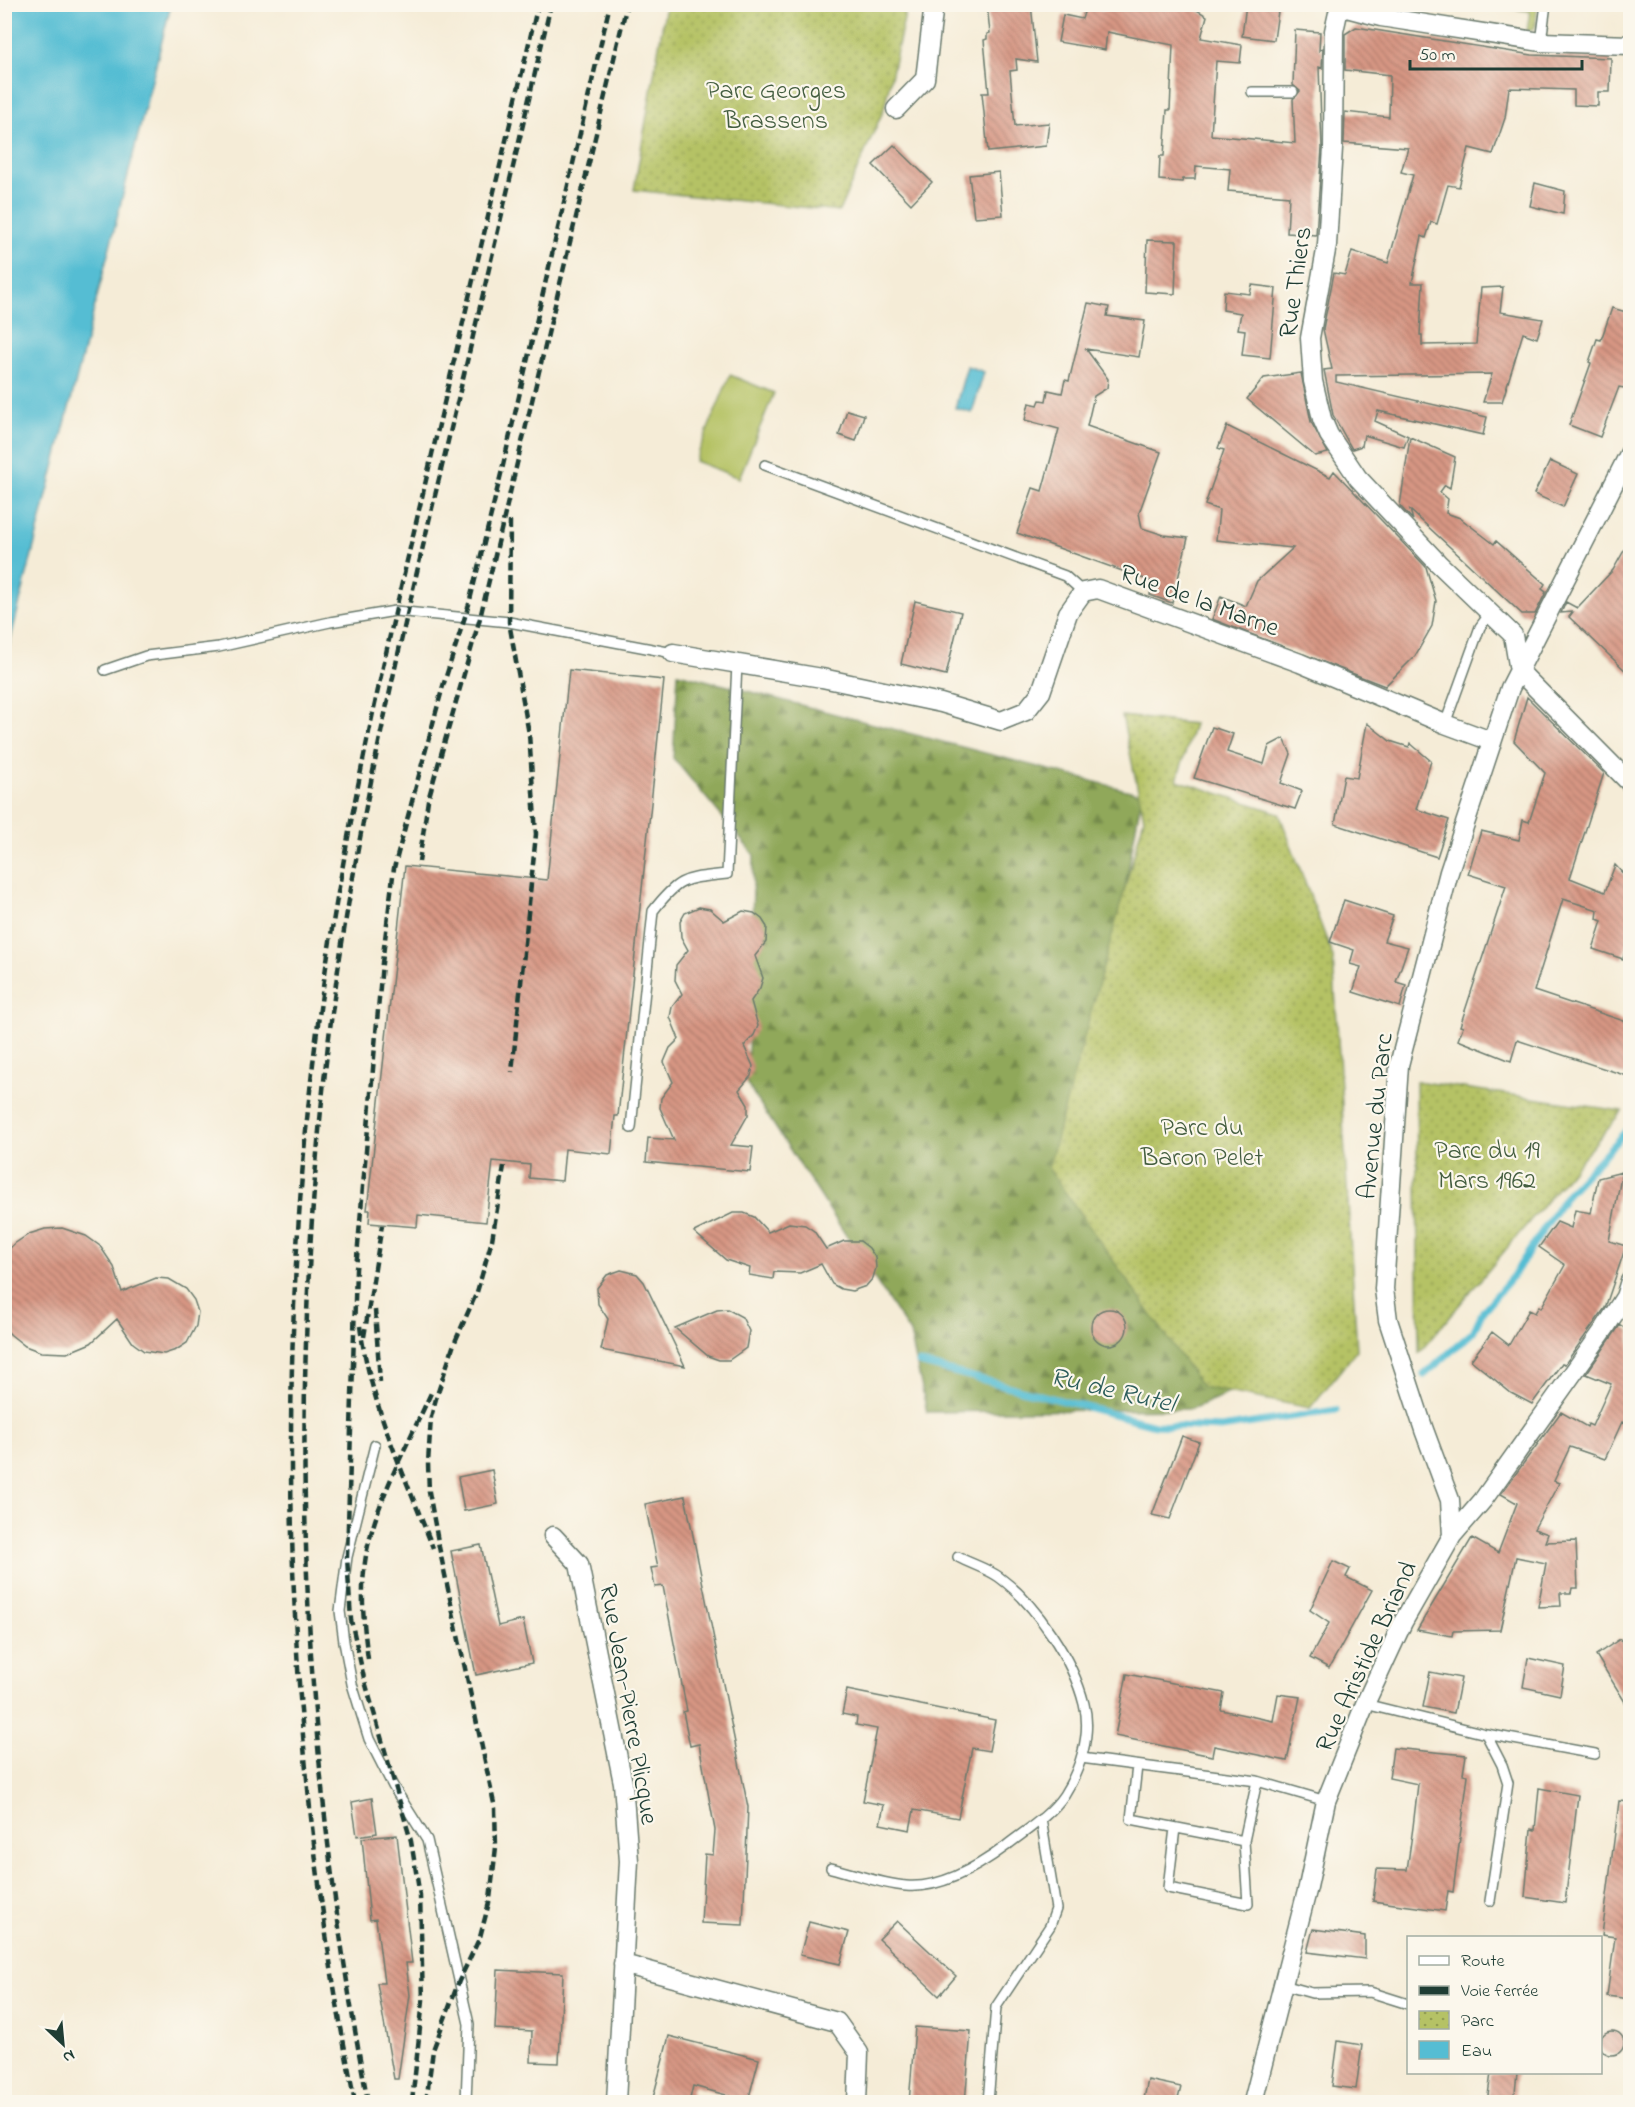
<svg xmlns="http://www.w3.org/2000/svg" width="1635" height="2107" font-family="'Indie Flower',sans-serif">
  <defs>
    <pattern id="grass-tufts" width="24" height="20" patternUnits="userSpaceOnUse" patternTransform="scale(1.5)"><rect width="24" height="20" fill="#b5c265"/><path d="M3 7l-1-3M5 7V3M7 7l1-3M15 17l-1-3M17 17v-4M19 17l1-3" fill="none" stroke="#939f54"/></pattern>
    <pattern id="forest-firs" width="22" height="20" patternUnits="userSpaceOnUse" patternTransform="scale(1.5)"><rect width="22" height="20" fill="#90a85a"/><path d="M5 1l3.5 6h-7zM16 11l3.5 6h-7z" fill="#758a4b"/></pattern>
    <pattern id="park-dots" width="8" height="8" patternUnits="userSpaceOnUse" patternTransform="scale(1.5)"><rect width="8" height="8" fill="#b5c265"/><path d="M2 2h.1M6 6h.1" fill="none" stroke="#939f54" stroke-width="1.8" stroke-linecap="round"/></pattern>
    <pattern id="building-back-hatch" width="6" height="6" patternUnits="userSpaceOnUse" patternTransform="scale(1.5)"><rect width="6" height="6" fill="#d79683"/><path d="M-1 5l2 2M0 0l6 6M5-1l2 2" fill="none" stroke="#ae7c6c"/></pattern>
  </defs>
  <rect width="100%" height="100%" fill="#fbf7ec"/>
  <filter id="ink" filterUnits="userSpaceOnUse"><feTurbulence type="fractalNoise" baseFrequency=".0167" numOctaves="2"/><feDisplacementMap in="SourceGraphic" scale="12" xChannelSelector="R" yChannelSelector="G"/><feConvolveMatrix kernelMatrix="1 2 1 2 8 2 1 2 1" color-interpolation-filters="sRGB"/></filter>
  <filter id="wash" filterUnits="userSpaceOnUse"><feTurbulence type="fractalNoise" baseFrequency=".008" numOctaves="4" result="noise"/><feDisplacementMap in="SourceGraphic" scale="24" xChannelSelector="R" yChannelSelector="G"/><feGaussianBlur stdDeviation="1.35" result="paint"/><feColorMatrix in="noise" values="0 0 0 0 0 0 0 0 0 0 0 0 0 0 0 0 0 1.4 0 .05"/><feComposite in="paint" operator="in"/></filter>
  <g filter="url(#wash)">
    <rect width="100%" height="100%" fill="#f5ecd7"/>
    <path fill="url(#grass-tufts)" stroke="#6a804c" stroke-width="1.5" d="M 1489,5 L 1537,5 L 1536,25 L 1533,30 L 1527,31 L 1530,11 Z"/>
    <path fill="url(#forest-firs)" stroke="#587247" stroke-width="1.5" d="M 678,673 L 1142,794 L 1077,1151 L 1287,1369 L 1191,1409 L 927,1412 L 910,1333 L 747,1084 L 754,855 L 673,758 Z"/>
    <path fill="url(#park-dots)" stroke="#6a804c" stroke-width="1.5" d="M 666,5 L 907,5 L 884,109 L 839,211 L 634,190 Z
      M 1122,716 L 1194,724 L 1177,780 L 1279,813 L 1333,957 L 1357,1350 L 1310,1408 L 1202,1387 L 1048,1168 L 1144,818 Z
      M 1416,1081 L 1622,1111 L 1419,1353 Z"/>
    <path fill="#b5c265" stroke="#6a804c" stroke-width="1.5" d="M 730,375 L 774,393 L 739,478 L 695,461 Z"/>
    <path fill="#55bdd3" stroke="#3a7d84" stroke-width="1.5" d="M 5,4 L 171,5 L 5,661 L 4,5 Z
      M 967,366 L 984,372 L 972,413 L 955,408 Z"/>
    <g fill="none" stroke-linecap="round" stroke-linejoin="round">
      <path stroke="#55bdd3" stroke-width="7" d="M 919,1363 L 1155,1425 L 1221,1428 L 1336,1410
        M 1424,1375 L 1473,1332 L 1483,1311 L 1513,1276 L 1566,1195 L 1630,1127"/>
    </g>
    <g id="blocks">
      <path fill="url(#building-back-hatch)" d="M 987,4 L 1031,4 L 1037,62 L 1016,59 L 1017,70 L 1010,71 L 1015,126 L 1049,123 L 1046,146 L 988,152 L 982,93 L 989,93 L 984,40 L 987,39 L 987,34 L 990,33 Z
        M 1104,4 L 1187,4 L 1207,16 L 1201,38 L 1242,45 L 1240,63 L 1216,61 L 1211,135 L 1295,143 L 1293,99 L 1300,91 L 1293,85 L 1295,30 L 1320,32 L 1319,51 L 1323,48 L 1322,68 L 1319,67 L 1322,148 L 1316,235 L 1287,233 L 1289,196 L 1228,191 L 1230,169 L 1196,166 L 1195,179 L 1183,179 L 1182,182 L 1159,180 L 1160,156 L 1164,156 L 1167,110 L 1170,110 L 1173,45 L 1107,32 L 1105,50 L 1058,42 L 1063,15 L 1082,19 L 1086,6 L 1103,11 Z
        M 1246,4 L 1279,4 L 1274,40 L 1242,36 Z
        M 1356,27 L 1532,55 L 1611,58 L 1610,92 L 1598,92 L 1598,106 L 1574,105 L 1574,90 L 1509,88 L 1505,118 L 1493,154 L 1469,148 L 1459,187 L 1448,185 L 1437,224 L 1431,222 L 1426,238 L 1422,236 L 1412,283 L 1423,283 L 1420,335 L 1422,335 L 1422,345 L 1476,344 L 1481,288 L 1503,287 L 1500,312 L 1543,319 L 1537,338 L 1523,333 L 1502,402 L 1483,402 L 1492,374 L 1336,376 L 1336,382 L 1487,417 L 1483,435 L 1378,411 L 1375,421 L 1408,436 L 1404,447 L 1364,435 L 1362,446 L 1352,449 L 1333,415 L 1324,370 L 1332,369 L 1323,329 L 1334,273 L 1345,275 L 1352,251 L 1388,263 L 1413,175 L 1401,172 L 1408,148 L 1344,143 L 1345,112 L 1389,117 L 1390,75 L 1345,70 L 1345,34 Z
        M 894,145 L 932,182 L 911,204 L 873,165 Z
        M 999,172 L 1003,215 L 974,217 L 969,175 Z
        M 1535,183 L 1565,191 L 1563,214 L 1530,206 Z
        M 1147,240 L 1177,241 L 1175,294 L 1145,292 Z
        M 1252,285 L 1276,288 L 1270,358 L 1242,355 L 1245,330 L 1238,329 L 1241,313 L 1223,310 L 1224,291 L 1250,294 Z
        M 1088,303 L 1109,307 L 1107,316 L 1145,321 L 1139,357 L 1086,349 L 1108,379 L 1107,388 L 1094,396 L 1087,426 L 1161,452 L 1139,513 L 1142,528 L 1164,535 L 1188,538 L 1172,603 L 1150,595 L 1153,582 L 1017,533 L 1033,488 L 1042,491 L 1059,429 L 1025,420 L 1029,403 L 1038,405 L 1040,400 L 1046,401 L 1048,390 L 1062,393 L 1065,380 L 1069,381 Z
        M 1612,308 L 1630,313 L 1630,370 L 1624,388 L 1619,387 L 1600,437 L 1569,425 L 1591,363 L 1589,362 L 1597,339 L 1601,340 Z
        M 1301,373 L 1311,422 L 1328,453 L 1315,456 L 1247,399 L 1264,378 Z
        M 847,410 L 864,415 L 856,441 L 839,435 Z
        M 1227,426 L 1330,477 L 1334,471 L 1426,567 L 1436,601 L 1432,626 L 1415,656 L 1385,686 L 1212,619 L 1221,596 L 1246,606 L 1257,581 L 1293,548 L 1216,540 L 1219,510 L 1205,505 L 1224,450 L 1218,448 Z
        M 1410,437 L 1455,457 L 1450,488 L 1445,485 L 1440,492 L 1448,499 L 1446,513 L 1460,518 L 1494,544 L 1496,541 L 1545,584 L 1542,589 L 1546,592 L 1535,614 L 1522,614 L 1410,510 L 1413,520 L 1400,506 Z
        M 1550,461 L 1578,474 L 1563,507 L 1534,494 Z
        M 1630,540 L 1630,675 L 1569,617 L 1573,612 L 1561,613 L 1566,602 L 1577,608 L 1613,570 Z
        M 915,601 L 961,612 L 946,675 L 901,664 Z
        M 569,670 L 664,680 L 618,1116 L 615,1116 L 611,1154 L 565,1149 L 562,1181 L 529,1178 L 530,1165 L 493,1161 L 486,1222 L 418,1215 L 417,1227 L 369,1223 L 370,1210 L 367,1210 L 405,866 L 547,880 Z
        M 1527,697 L 1604,773 L 1570,878 L 1605,892 L 1615,865 L 1630,881 L 1630,935 L 1623,959 L 1593,949 L 1602,921 L 1597,919 L 1598,910 L 1563,899 L 1534,991 L 1630,1023 L 1630,1077 L 1517,1040 L 1511,1061 L 1458,1040 L 1463,1027 L 1460,1026 L 1506,886 L 1468,874 L 1481,831 L 1519,840 L 1523,820 L 1529,822 L 1545,773 L 1514,741 Z
        M 1367,723 L 1390,741 L 1409,747 L 1410,743 L 1431,761 L 1416,809 L 1449,820 L 1437,857 L 1335,824 L 1344,776 L 1357,778 Z
        M 1212,727 L 1233,734 L 1227,752 L 1264,764 L 1269,746 L 1284,738 L 1291,754 L 1281,783 L 1302,791 L 1295,809 L 1194,778 Z
        M 1344,900 L 1393,916 L 1384,941 L 1408,947 L 1396,982 L 1406,985 L 1400,1007 L 1353,992 L 1361,967 L 1350,964 L 1354,950 L 1330,942 Z
        M 699,907 L 710,909 L 724,921 L 743,911 L 754,913 L 762,919 L 767,927 L 766,942 L 755,956 L 763,978 L 760,988 L 751,1001 L 758,1026 L 754,1035 L 744,1046 L 753,1066 L 751,1076 L 739,1090 L 748,1105 L 748,1115 L 731,1145 L 753,1147 L 750,1172 L 646,1162 L 648,1138 L 674,1140 L 660,1108 L 661,1098 L 673,1082 L 664,1062 L 670,1048 L 679,1039 L 670,1017 L 672,1007 L 682,994 L 675,980 L 676,965 L 688,950 L 681,937 L 680,922 L 685,913 Z
        M 1622,1172 L 1609,1241 L 1626,1246 L 1605,1308 L 1565,1364 L 1562,1363 L 1532,1404 L 1511,1393 L 1471,1360 L 1492,1332 L 1509,1345 L 1529,1310 L 1535,1313 L 1539,1306 L 1541,1308 L 1565,1265 L 1539,1247 L 1557,1222 L 1571,1228 L 1575,1210 L 1591,1213 L 1598,1178 Z
        M 733,1213 L 744,1213 L 754,1217 L 768,1232 L 789,1223 L 805,1225 L 814,1231 L 826,1249 L 844,1241 L 860,1241 L 869,1248 L 875,1257 L 876,1268 L 873,1278 L 866,1286 L 852,1291 L 841,1289 L 832,1284 L 821,1264 L 800,1273 L 774,1272 L 773,1279 L 749,1275 L 750,1268 L 726,1260 L 694,1232 Z
        M 62,1228 L 86,1236 L 100,1246 L 114,1267 L 122,1292 L 156,1278 L 169,1279 L 186,1289 L 194,1300 L 198,1312 L 196,1326 L 187,1343 L 176,1350 L 164,1354 L 144,1351 L 133,1343 L 117,1319 L 91,1343 L 67,1353 L 41,1352 L 25,1346 L 11,1335 L 4,1328 L 4,1254 L 14,1244 L 29,1234 L 45,1229 Z
        M 621,1270 L 637,1274 L 644,1282 L 685,1366 L 601,1350 L 608,1319 L 598,1304 L 597,1288 L 607,1275 Z
        M1091 1327a18 18 0 1 1 36 0a18 18 0 1 1-36 0Z
        M 727,1309 L 742,1317 L 749,1331 L 746,1348 L 729,1360 L 719,1360 L 708,1356 L 675,1328 L 717,1310 Z
        M 1620,1325 L 1630,1331 L 1630,1426 L 1622,1422 L 1605,1459 L 1570,1447 L 1554,1481 L 1559,1483 L 1534,1529 L 1548,1534 L 1545,1542 L 1576,1541 L 1578,1588 L 1572,1588 L 1571,1593 L 1560,1593 L 1561,1606 L 1538,1607 L 1546,1563 L 1516,1557 L 1500,1630 L 1453,1631 L 1452,1636 L 1417,1630 L 1472,1538 L 1498,1553 L 1517,1503 L 1501,1494 L 1561,1412 L 1587,1427 L 1588,1424 L 1592,1426 L 1611,1384 L 1586,1374 Z
        M 1182,1436 L 1199,1442 L 1170,1519 L 1152,1515 Z
        M 492,1470 L 498,1504 L 464,1511 L 458,1477 Z
        M 685,1496 L 748,1807 L 743,1925 L 701,1923 L 705,1854 L 713,1855 L 715,1830 L 699,1744 L 690,1746 L 683,1712 L 687,1711 L 663,1586 L 655,1587 L 651,1568 L 658,1567 L 645,1504 Z
        M 481,1545 L 498,1626 L 523,1620 L 532,1663 L 476,1675 L 451,1551 Z
        M 1333,1561 L 1350,1569 L 1346,1577 L 1372,1590 L 1329,1668 L 1310,1658 L 1329,1623 L 1310,1610 Z
        M 1620,1639 L 1630,1655 L 1630,1710 L 1596,1655 Z
        M 1528,1658 L 1565,1666 L 1560,1695 L 1523,1687 Z
        M 1430,1672 L 1461,1678 L 1454,1713 L 1423,1707 Z
        M 1127,1674 L 1224,1693 L 1221,1710 L 1273,1721 L 1278,1694 L 1300,1697 L 1287,1761 L 1214,1746 L 1212,1756 L 1115,1736 Z
        M 847,1690 L 995,1720 L 989,1751 L 972,1748 L 958,1818 L 914,1810 L 910,1830 L 880,1824 L 884,1805 L 863,1801 L 877,1729 L 856,1725 L 857,1717 L 842,1714 Z
        M 1393,1748 L 1466,1755 L 1463,1774 L 1468,1775 L 1453,1892 L 1448,1891 L 1445,1911 L 1373,1901 L 1377,1869 L 1407,1870 L 1413,1827 L 1418,1784 L 1389,1778 Z
        M 1539,1788 L 1578,1795 L 1565,1903 L 1525,1897 L 1531,1829 L 1535,1830 Z
        M 372,1798 L 377,1833 L 357,1836 L 352,1802 Z
        M 1619,1801 L 1630,1802 L 1630,1999 L 1607,1996 L 1615,1937 L 1602,1935 Z
        M 397,1835 L 412,1963 L 406,1963 L 410,1995 L 398,2079 L 394,2079 L 377,1983 L 384,1983 L 376,1919 L 370,1920 L 362,1838 Z
        M 897,1921 L 956,1976 L 939,1996 L 879,1939 Z
        M 809,1922 L 849,1932 L 840,1964 L 800,1955 Z
        M 1313,1929 L 1365,1936 L 1365,1959 L 1307,1952 Z
        M 498,1970 L 563,1973 L 559,2063 L 531,2062 L 532,2031 L 495,2029 Z
        M 915,2027 L 971,2031 L 965,2103 L 909,2103 Z
        M1600 2043a12 12 0 1 1 24 0a12 12 0 1 1-24 0Z
        M 669,2036 L 759,2059 L 748,2101 L 693,2086 L 689,2103 L 670,2103 L 653,2098 Z
        M 1338,2041 L 1362,2045 L 1356,2089 L 1332,2086 Z
        M 1491,2073 L 1517,2073 L 1514,2103 L 1487,2103 Z
        M 1148,2080 L 1181,2087 L 1177,2103 L 1143,2103 Z"/>
    </g>
  </g>
  <g filter="url(#ink)">
    <use href="#blocks" fill-opacity="0" stroke="#6a7a6d" stroke-width="1.5"/>
    <g fill="none" stroke-linecap="round" stroke-linejoin="round">
      <g stroke="#6a7a6d" stroke-width="12">
        <path id="service" d="M 1541,42 L 1546,4
          M 1252,92 L 1293,92
          M 765,465 L 1065,576 L 1083,592
          M 105,670 L 146,656 L 219,647 L 330,622 L 395,611 L 509,622 L 673,653
          M 1445,724 L 1480,627 L 1491,612
          M 631,1128 L 653,911 C 680,876 685,879 727,874 L 737,664
          M 375,1445 L 347,1557 L 340,1611 L 344,1642 L 352,1684 L 369,1739 L 393,1786 L 427,1840 L 469,2024 L 466,2102
          M 1365,1704 L 1486,1734 L 1595,1754
          M 1486,1734 L 1502,1765 L 1508,1783 L 1490,1901
          M 1081,1758 L 1257,1781 L 1326,1801
          M 1137,1766 L 1131,1819 L 1244,1841 L 1257,1781
          M 1175,1828 L 1168,1888 L 1248,1904 L 1244,1841
          M 831,1868 C 855,1874 881,1884 906,1886 C 941,1889 979,1866 1006,1846 C 1025,1831 1050,1816 1064,1795 C 1080,1770 1092,1734 1084,1704 C 1073,1660 1036,1604 999,1577 C 988,1569 971,1564 958,1557
          M 1283,1985 L 1312,1993 L 1370,1992 L 1408,2004
          M 988,2102 L 996,2007 L 1050,1926 L 1056,1909 L 1041,1819"/>
      </g>
      <g stroke="#6a7a6d" stroke-width="21">
        <path id="minor" d="M 1340,4 L 1334,31 L 1333,148 L 1327,245 L 1310,338 L 1313,381 L 1322,419 L 1329,435 L 1358,478 L 1438,563 L 1513,635 L 1519,671
          M 1339,6 L 1381,17 L 1541,42 L 1630,45
          M 896,109 L 925,79 L 934,4
          M 673,653 L 822,678 L 941,703 L 1001,721 L 1026,711 L 1041,692 L 1068,613 L 1083,592 L 1098,589 L 1300,663 L 1445,724 L 1491,741
          M 1519,671 L 1630,783
          M 553,1536 L 579,1564 L 623,1783 L 629,1861 L 616,2102
          M 1452,1536 L 1450,1500 L 1424,1430 L 1388,1320 L 1384,1289 L 1399,1065 L 1449,872 L 1510,688 L 1630,452
          M 623,1964 L 837,2022 L 859,2053 L 857,2102
          M 1253,2102 L 1308,1887 L 1326,1801 L 1365,1704 L 1403,1622 L 1452,1536 L 1483,1500 L 1605,1328 L 1625,1297 L 1630,1281"/>
      </g>
      <use href="#service" stroke="#fff" stroke-width="9"/>
      <use href="#minor" stroke="#fff" stroke-width="18"/>
      <path stroke="#1f3d34" stroke-width="4.5" stroke-dasharray="9 4.5" stroke-linecap="butt" d="M 510,521 L 509,622 L 529,734 L 536,834 L 512,1072
        M 419,862 L 428,800 L 480,618 L 627,4
        M 375,1310 L 380,1382
        M 360,1326 C 370,1404 405,1476 433,1548
        M 364,1337 L 382,1225
        M 368,1659 C 363,1622 360,1586 367,1550 C 379,1495 408,1444 431,1393
        M 355,2102 C 288,1768 274,1420 311,1081 C 333,883 377,687 423,493 C 461,330 500,167 538,4
        M 368,2102 C 303,1762 287,1426 324,1081 C 345,879 391,680 438,483 C 476,324 514,164 551,4
        M 412,2102 L 423,2000 L 420,1896 L 411,1841 L 364,1678 L 351,1620 L 347,1557 L 356,1269 L 382,963 L 394,868 L 443,686 L 469,604 L 501,474 L 610,4
        M 426,2102 L 433,2050 L 459,1981 L 480,1937 L 490,1899 L 496,1847 L 495,1808 L 439,1547 L 429,1492 L 428,1463 L 431,1417 L 437,1395 L 454,1344 L 477,1292 L 492,1240 L 504,1166"/>
    </g>
  </g>
  <g text-anchor="middle" stroke-width="4.5" stroke-linejoin="round" paint-order="stroke">
    <g font-size="26" fill="#445e40" stroke="#fbf7ec">
      <text x="776" y="98">Parc Georges<tspan x="776" dy="30">Brassens</tspan></text>
      <text x="1202" y="1135">Parc du<tspan x="1202" dy="30">Baron Pelet</tspan></text>
      <text x="1487" y="1158">Parc du 19<tspan x="1487" dy="30">Mars 1962</tspan></text>
    </g>
    <g font-size="26" fill="#1f3d34" stroke="#fbf7ec">
      <text transform="translate(1294 282) rotate(-82)" y="9">Rue Thiers</text>
      <text transform="translate(1200 599) rotate(20)" y="9">Rue de la Marne</text>
      <text transform="translate(1374 1116) rotate(-84)" y="9">Avenue du Parc</text>
      <text transform="translate(1365 1656) rotate(-65)" y="9">Rue Aristide Briand</text>
      <text transform="translate(630 1704) rotate(80)" y="9">Rue Jean-Pierre Plicque</text>
    </g>
    <g font-size="27" font-style="italic" fill="#2c5d5c" stroke="#fbf7ec">
      <text transform="translate(1113 1389) rotate(13)" y="9">Ru de Rutel</text>
    </g>
  </g>
  <rect width="1635" height="2107" fill="none" stroke="#fbf7ec" stroke-width="24"/>
  <rect x="1407" y="1936" width="195" height="138" fill="#fbf7ec" stroke="#a3ada2" stroke-width="1.5"/>
  <rect x="1419" y="1956" width="30" height="9" fill="#ffffff" stroke="#a3ada2" stroke-width="1.5"/>
  <text x="1461" y="1966" font-size="18" fill="#1f3d34">Route</text>
  <rect x="1419" y="1986" width="30" height="9" fill="#1f3d34" stroke="#a3ada2" stroke-width="1.5"/>
  <text x="1461" y="1996" font-size="18" fill="#1f3d34">Voie ferrée</text>
  <rect x="1419" y="2011" width="30" height="18" fill="url(#park-dots)" stroke="#a3ada2" stroke-width="1.5"/>
  <text x="1461" y="2026" font-size="18" fill="#1f3d34">Parc</text>
  <rect x="1419" y="2041" width="30" height="18" fill="#55bdd3" stroke="#a3ada2" stroke-width="1.5"/>
  <text x="1461" y="2056" font-size="18" fill="#1f3d34">Eau</text>
  <g transform="translate(63 2044) rotate(154)" stroke="#fbf7ec" stroke-width="4.5" paint-order="stroke">
  <path d="M0-4.5L10 22L0 15L-10 22Z" fill="#1f3d34"/>
  <text y="-9" font-size="16" font-weight="bold" text-anchor="middle" fill="#1f3d34">N</text>
  </g>
  <path d="M1410 60v9h172v-9" fill="none" stroke="#1f3d34" stroke-width="3"/>
  <text x="1419" y="60" font-size="18" fill="#1f3d34" stroke="#fbf7ec" stroke-width="4.5" paint-order="stroke">50 m</text>
</svg>
